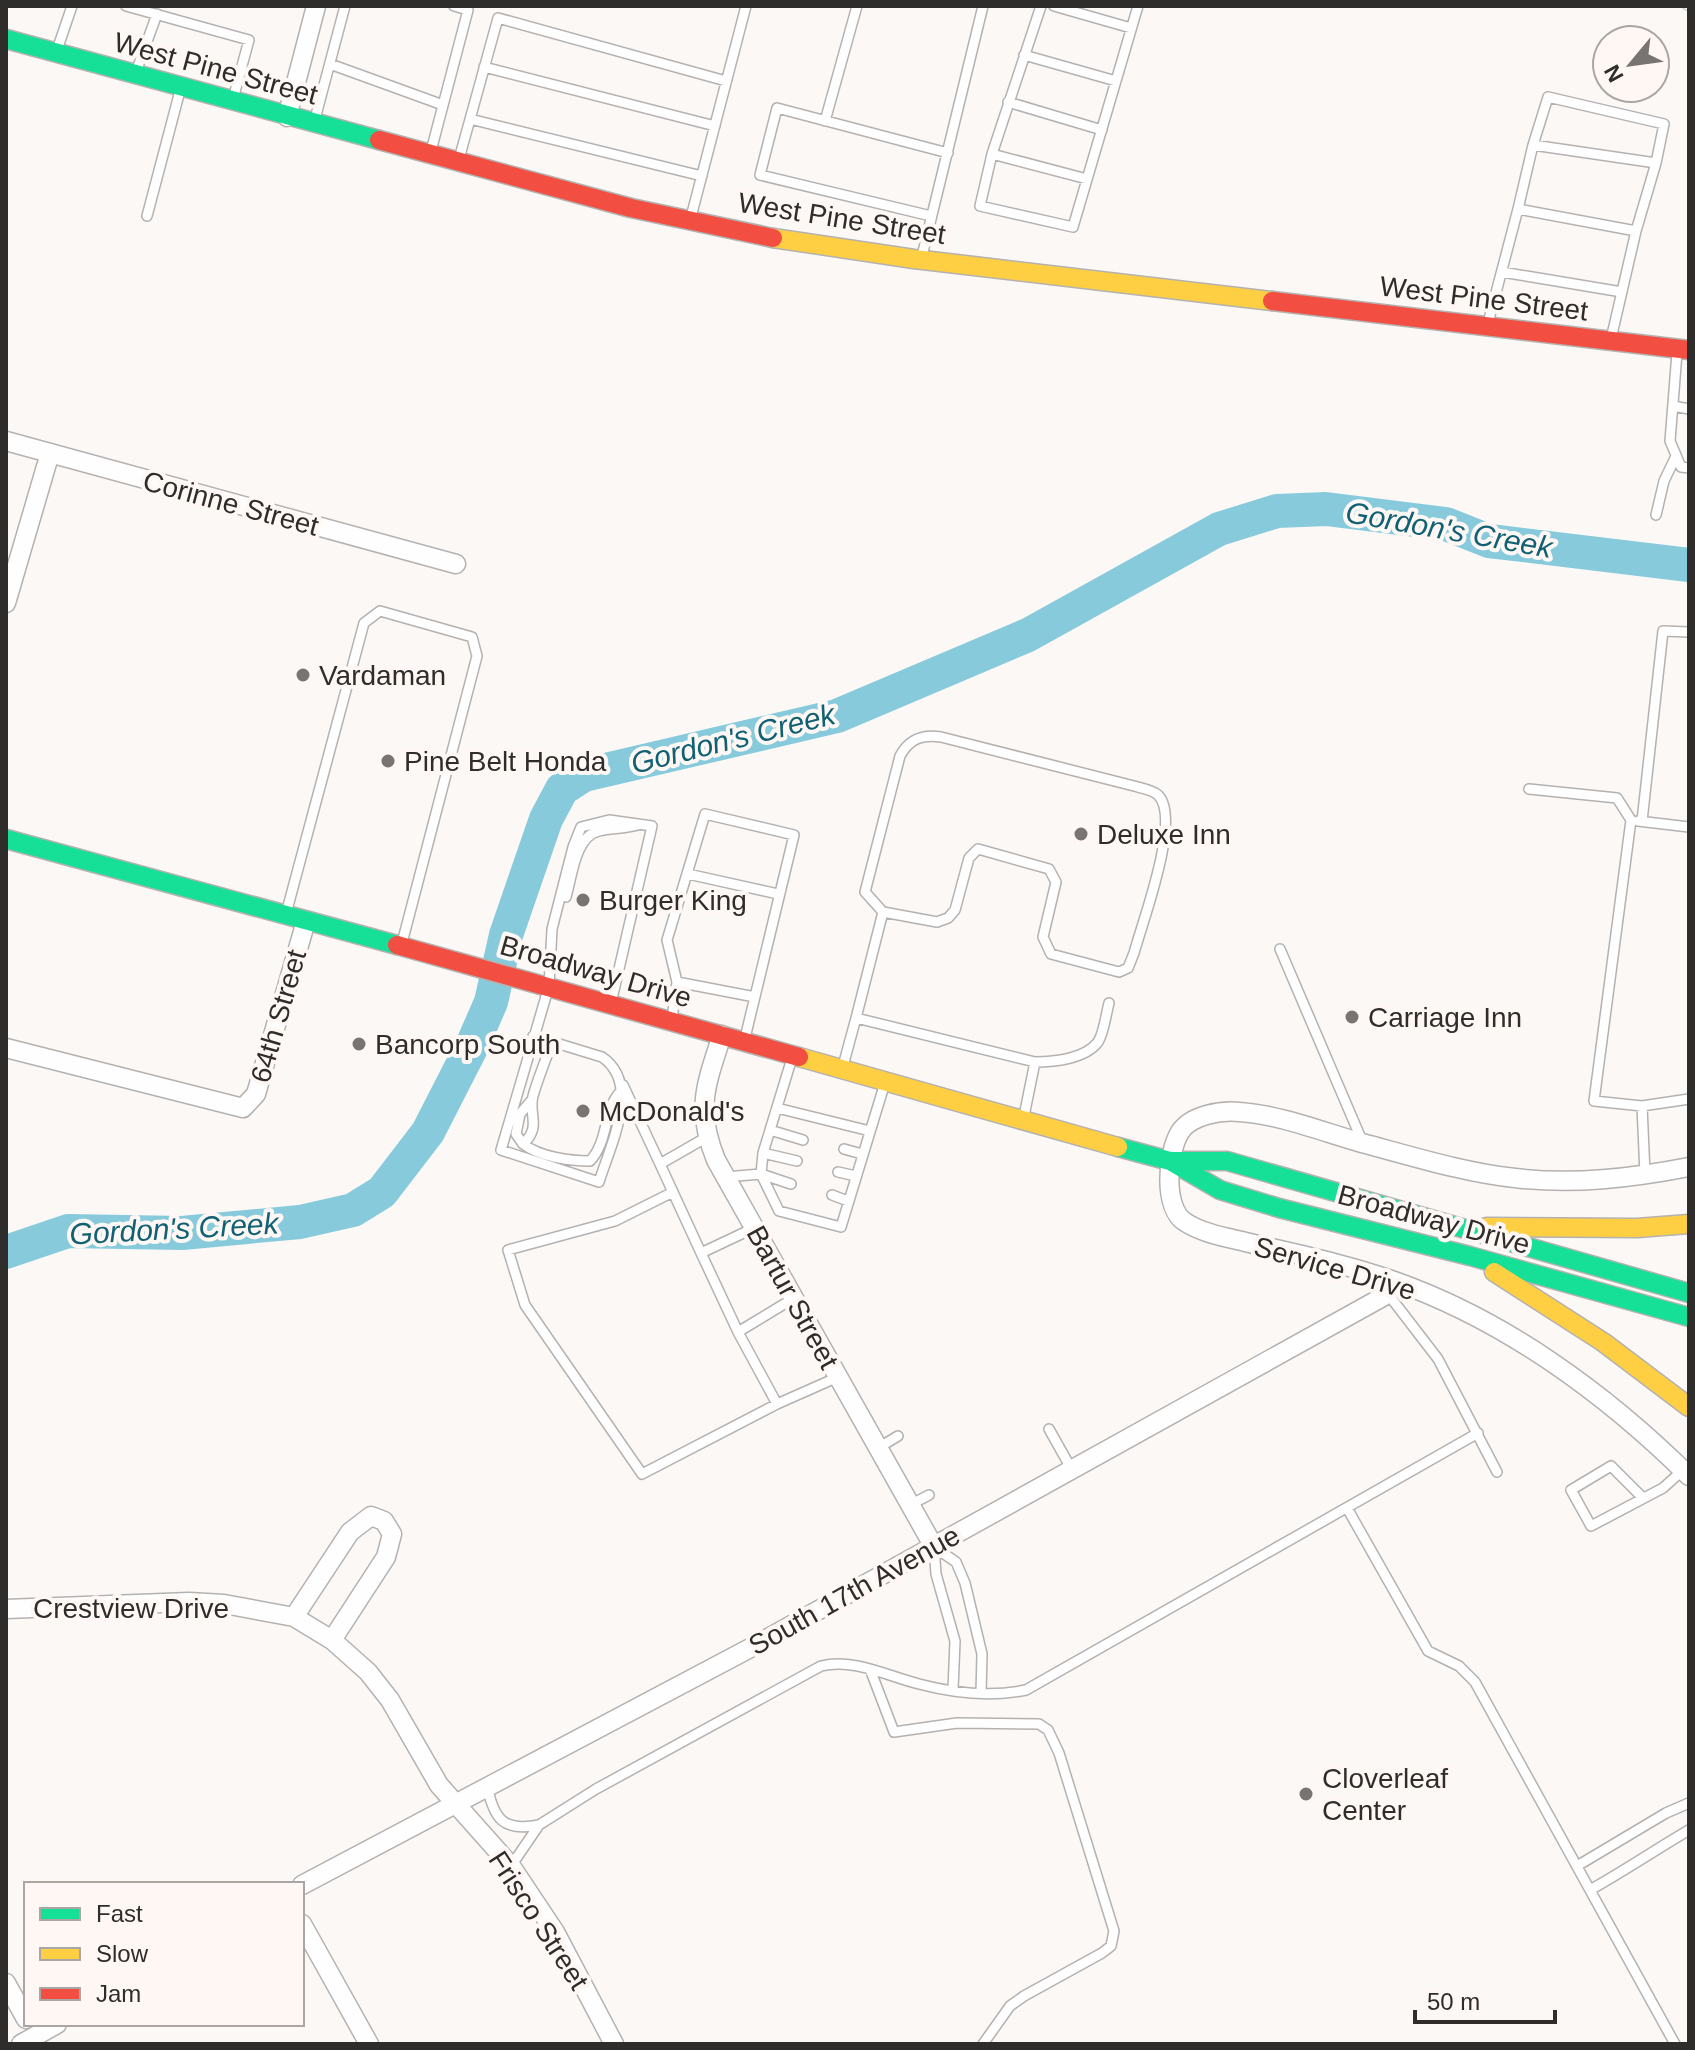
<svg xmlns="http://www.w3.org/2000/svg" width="1695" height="2050" font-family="Helvetica,sans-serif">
  <rect width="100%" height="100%" fill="#fcf8f6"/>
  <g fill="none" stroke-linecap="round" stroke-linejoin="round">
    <path stroke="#86cadc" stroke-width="34" d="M 6,1252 L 68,1231 L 182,1233 L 300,1222 L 353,1210 L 382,1192 L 428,1132 L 471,1048 L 491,1002 L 506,935 L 546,819 L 562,789 L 584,775 L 837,716 L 1028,635 L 1219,529 L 1277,511 L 1326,509 L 1446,524 L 1489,541 L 1689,565"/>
    <g stroke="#b4b2b0" stroke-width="12">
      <path id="lane" d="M 126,6 L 249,40 L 233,99
        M 1041,6 L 992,154 L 980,206 L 1073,227 L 1138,6
        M 1054,6 L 1131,28
        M 57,50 L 72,6
        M 1024,55 L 1116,81
        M 330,64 L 443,105
        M 484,67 L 715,126
        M 136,72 L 157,14
        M 1008,102 L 1102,130
        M 315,119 L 345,6
        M 470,119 L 702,176
        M 825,121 L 857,6
        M 1533,145 L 1548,97 L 1664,124 L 1656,163
        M 431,151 L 468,10 L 454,6
        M 992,154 L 1087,179
        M 459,159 L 498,18 L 726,81
        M 1518,209 L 1533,145 L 1656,163 L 1636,231
        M 147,216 L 181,87
        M 931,216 L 760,175 L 777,108 L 948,153
        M 691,217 L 746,6
        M 922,256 L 983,6
        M 1502,272 L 1622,292
        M 1488,323 L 1518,209 L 1636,231 L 1611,339
        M 1677,353 L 1670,441 L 1681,467 L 1689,468
        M 1673,406 L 1689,409
        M 1656,515 L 1664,481 L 1676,456
        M 1529,789 L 1617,798 L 1631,820 L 1594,1101 L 1642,1106 L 1689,1099
        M 1638,821 L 1689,827
        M 1642,821 L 1663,631 L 1689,632
        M 688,874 L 778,894
        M 566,897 C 572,877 575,836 599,831 C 612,828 624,829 638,825
        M 287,910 L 364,623 L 380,611 L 472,637 L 477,656 L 402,943
        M 1280,949 L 1363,1143
        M 677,982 L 755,997
        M 856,1018 L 883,912 L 865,892 L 900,756 C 909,739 922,734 941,737 L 1134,786 C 1141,788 1153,790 1158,795 C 1182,818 1142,923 1134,953 L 1128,968 L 1119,972 L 1051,954 L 1043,937 L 1056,882 L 1049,869 L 978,849 L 969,858 L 955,910 L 948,918 L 937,922 L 883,912
        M 672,1019 L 677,982 L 667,940 L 705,814 L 794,835 L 745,1038
        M 533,1036 L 602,1057 C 642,1084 610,1146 599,1182 L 501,1150 L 549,986 L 552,929 L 573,847 L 581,827 L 609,820 L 652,826 L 612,999
        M 552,1041 C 546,1060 538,1078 533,1096 C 528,1114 542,1127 523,1144 C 540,1157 570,1161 590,1161 C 609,1141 603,1109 621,1091
        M 843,1066 L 856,1018 L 1035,1062 C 1054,1062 1085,1059 1098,1042 C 1104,1033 1106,1014 1109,1003
        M 623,1085 L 660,1164 L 707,1137
        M 1642,1106 L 1645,1174
        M 777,1108 L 870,1131
        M 1024,1116 L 1035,1062
        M 770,1130 L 803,1140
        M 523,1144 L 516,1134 L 520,1114 L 531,1101
        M 844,1149 L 862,1154
        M 763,1153 L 797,1161
        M 660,1164 L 701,1253 L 754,1228
        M 838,1172 L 856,1176
        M 725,1177 L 761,1174 L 779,1211 L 841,1227 L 884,1086
        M 791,1184 L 761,1174 L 763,1153 L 792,1058
        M 673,1192 L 615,1221 L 508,1250 L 525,1305 L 642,1474 L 777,1404
        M 832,1195 L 848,1201
        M 701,1253 L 738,1332 L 777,1404 L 838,1377
        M 1388,1294 L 1438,1359 L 1497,1472
        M 738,1332 L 794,1298
        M 1049,1429 L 1072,1470
        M 878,1448 L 898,1436
        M 1643,1498 L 1611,1466 L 1571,1490 L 1591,1526 L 1663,1488 L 1683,1470
        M 910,1505 L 929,1495
        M 1347,1508 L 1428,1651 L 1459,1666 L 1475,1682 L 1675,2044
        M 934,1547 L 956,1562 L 965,1583 L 982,1654 L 981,1693
        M 934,1547 L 936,1574 L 955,1641 L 953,1689
        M 870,1669 L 894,1732 L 957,1723 L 1039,1724 L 1048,1730 L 1059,1753 L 1114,1931 L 1111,1946 L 1102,1953 L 1024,1996 L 1010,2006 L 983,2044
        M 487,1786 C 494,1819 503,1832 539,1825
        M 511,1866 L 539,1825 L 596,1789 L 821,1666 C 854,1658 887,1676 919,1684 C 953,1693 992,1697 1026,1690 L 1478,1433
        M 1577,1866 L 1666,1813 L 1689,1803
        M 1590,1890 C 1624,1871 1655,1850 1689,1830"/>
    </g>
    <g stroke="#b4b2b0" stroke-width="21">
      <path id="street" d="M 287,117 L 316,6
        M 6,441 L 456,564
        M 6,603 L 50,453
        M 722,1035 C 706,1085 695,1108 716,1160 L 934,1547
        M 6,1048 L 243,1108 L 256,1094 L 306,921
        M 1689,1167 C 1632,1178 1574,1185 1515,1178 C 1466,1173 1411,1156 1362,1143 C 1323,1132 1281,1115 1240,1112 C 1221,1110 1191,1115 1180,1132 C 1167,1153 1163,1208 1185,1222 C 1205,1235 1232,1238 1254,1244 C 1301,1255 1349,1265 1394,1281 C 1505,1320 1606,1394 1689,1476
        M 6,1609 L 189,1602 L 224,1604 L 294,1617 L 332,1640 L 368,1672 L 390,1700 L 439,1785 L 511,1866 L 555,1932 L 614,2044
        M 294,1617 L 350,1532 L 371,1516 L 384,1521 L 392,1534 L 386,1557 L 332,1640
        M 302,1885 L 754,1646 L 1388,1294 L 1394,1281
        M 302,1924 L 369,2044
        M 6,1983 L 26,2019
        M 21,2044 L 57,2024"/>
    </g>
    <g stroke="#b4b2b0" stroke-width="21">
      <path id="fast" d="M 6,39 L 379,140
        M 6,839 L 397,945
        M 1118,1147 L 1170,1161 L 1220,1190 L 1279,1208 L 1470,1256 L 1689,1317
        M 1171,1161 L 1227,1161 L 1689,1293"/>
    </g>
    <g stroke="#b4b2b0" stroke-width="21">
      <path id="slow" d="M 773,238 L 914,259 L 1272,301
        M 799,1057 L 1118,1147
        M 1486,1227 L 1637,1228 L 1689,1224
        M 1494,1272 L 1603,1342 L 1689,1407"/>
    </g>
    <g stroke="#b4b2b0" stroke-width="21">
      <path id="jam" d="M 379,140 L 631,208 L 773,238
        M 1272,301 L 1689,350
        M 397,945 L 799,1057"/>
    </g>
    <use href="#lane" stroke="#fffefe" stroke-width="9"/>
    <use href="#street" stroke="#fffefe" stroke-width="18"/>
    <use href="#fast" stroke="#16e098" stroke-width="18"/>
    <use href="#slow" stroke="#ffcf43" stroke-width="18"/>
    <use href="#jam" stroke="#f24e42" stroke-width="18"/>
    <g stroke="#d2d1d1" stroke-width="9">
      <path id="rail" d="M 1686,6 L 1689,7"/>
    </g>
    <use href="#rail" stroke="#fef7f4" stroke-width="6" stroke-dasharray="18" stroke-linecap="butt"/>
  </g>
  <g fill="#777472" stroke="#fef7f4" stroke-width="3">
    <circle cx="303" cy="675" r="8"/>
    <circle cx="388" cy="761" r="8"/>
    <circle cx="1081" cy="834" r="8"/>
    <circle cx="583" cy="900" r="8"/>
    <circle cx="1352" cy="1017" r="8"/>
    <circle cx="359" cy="1044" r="8"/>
    <circle cx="583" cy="1111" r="8"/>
    <circle cx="1306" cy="1794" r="8"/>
  </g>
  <g text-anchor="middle" stroke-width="8" stroke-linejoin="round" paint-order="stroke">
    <g font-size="28" fill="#2f2d2b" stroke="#fef7f4">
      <text transform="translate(216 68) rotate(15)" y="10">West Pine Street</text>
      <text transform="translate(842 218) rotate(9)" y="10">West Pine Street</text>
      <text transform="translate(1484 298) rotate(7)" y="10">West Pine Street</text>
      <text transform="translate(231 503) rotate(15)" y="10">Corinne Street</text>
      <text transform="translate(596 971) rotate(16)" y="10">Broadway Drive</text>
      <text transform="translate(278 1016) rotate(-74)" y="10">64th Street</text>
      <text transform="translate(1434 1219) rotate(15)" y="10">Broadway Drive</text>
      <text transform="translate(1335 1268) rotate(16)" y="10">Service Drive</text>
      <text transform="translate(793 1297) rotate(61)" y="10">Bartur Street</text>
      <text transform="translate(854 1590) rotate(-29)" y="10">South 17th Avenue</text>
      <text x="131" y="1618">Crestview Drive</text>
      <text transform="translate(539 1920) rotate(57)" y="10">Frisco Street</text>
    </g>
    <g font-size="28" fill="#2f2d2b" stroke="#fef7f4" text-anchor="start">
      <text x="319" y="685">Vardaman</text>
      <text x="404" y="771">Pine Belt Honda</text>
      <text x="1097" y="844">Deluxe Inn</text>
      <text x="599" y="910">Burger King</text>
      <text x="1368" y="1027">Carriage Inn</text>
      <text x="375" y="1054">Bancorp South</text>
      <text x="599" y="1121">McDonald's</text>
      <text x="1322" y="1788">Cloverleaf<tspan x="1322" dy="32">Center</tspan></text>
    </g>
    <g font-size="30" font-style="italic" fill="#116174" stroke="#fef7f4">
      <text transform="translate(1449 530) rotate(10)" y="10">Gordon's Creek</text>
      <text transform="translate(733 739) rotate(-14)" y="10">Gordon's Creek</text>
      <text transform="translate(174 1229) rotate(-3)" y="10">Gordon's Creek</text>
    </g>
  </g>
  <rect width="1695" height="2050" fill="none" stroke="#2f2d2b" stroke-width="16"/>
  <rect x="24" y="1882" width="280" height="144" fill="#fef7f4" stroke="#aba6a4" stroke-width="2"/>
  <rect x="40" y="1908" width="40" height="12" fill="#16e098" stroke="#aba6a4" stroke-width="2"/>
  <text x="96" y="1922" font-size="24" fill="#2f2d2b">Fast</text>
  <rect x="40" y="1948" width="40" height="12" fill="#ffcf43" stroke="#aba6a4" stroke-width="2"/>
  <text x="96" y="1962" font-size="24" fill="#2f2d2b">Slow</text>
  <rect x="40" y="1988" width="40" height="12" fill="#f24e42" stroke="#aba6a4" stroke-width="2"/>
  <text x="96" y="2002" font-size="24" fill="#2f2d2b">Jam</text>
  <g transform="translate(1631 64) rotate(241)"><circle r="38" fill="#fef7f4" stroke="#aba6a4" stroke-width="2"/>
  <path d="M0-6L14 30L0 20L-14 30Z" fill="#777472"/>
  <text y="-12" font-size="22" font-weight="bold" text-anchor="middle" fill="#2f2d2b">N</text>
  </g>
  <path d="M1415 2010v12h140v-12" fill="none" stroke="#2f2d2b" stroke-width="4"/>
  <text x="1427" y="2010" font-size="24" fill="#2f2d2b" stroke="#fef7f4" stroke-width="6" paint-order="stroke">50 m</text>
</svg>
